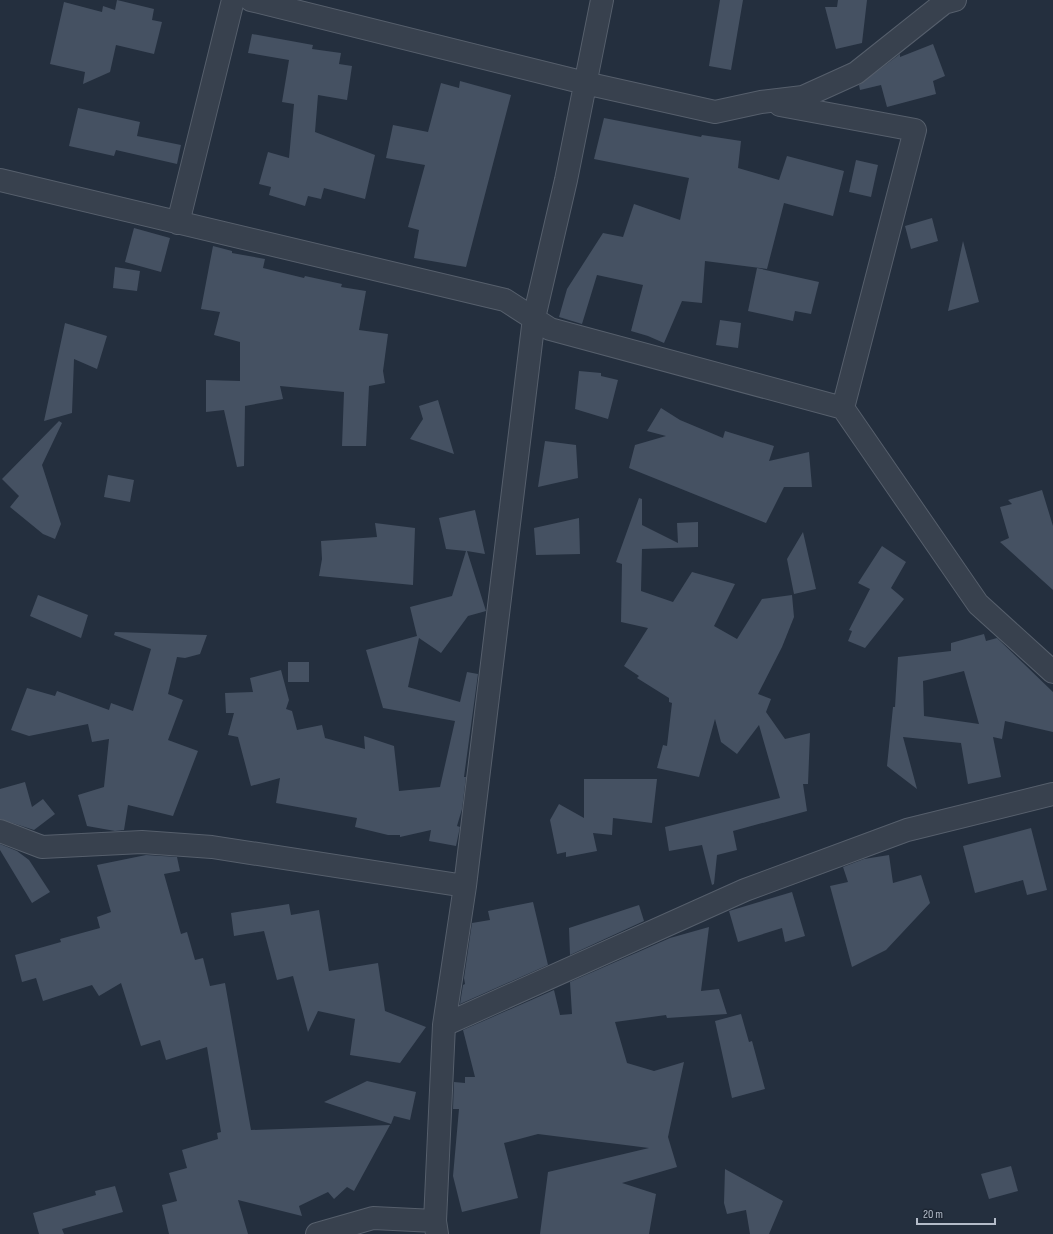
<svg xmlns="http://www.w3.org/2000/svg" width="1053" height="1234" font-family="'Sofia Sans Condensed',sans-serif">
  <rect width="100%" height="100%" fill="#242f3e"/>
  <path fill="#455162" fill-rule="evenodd" d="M 117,0 L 154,9 L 152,20 L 162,22 L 154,54 L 116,45 L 110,72 L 83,84 L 85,72 L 50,64 L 64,2 L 102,12 L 103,6 L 115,10 Z
    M 720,0 L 743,0 L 731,70 L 709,66 Z
    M 838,0 L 867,0 L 862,43 L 836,49 L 825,7 L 837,7 Z
    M 252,34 L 313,45 L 312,49 L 341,53 L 339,64 L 352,66 L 347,100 L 318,95 L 315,132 L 375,155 L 365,199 L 324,188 L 321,199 L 308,196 L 305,206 L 269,195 L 271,187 L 259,184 L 268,152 L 289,158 L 294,104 L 282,102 L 289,60 L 248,53 Z
    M 933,44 L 945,76 L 933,81 L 936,94 L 887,107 L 881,85 L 860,90 L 859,85 L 900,54 L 900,57 Z
    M 460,81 L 511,95 L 466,267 L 414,258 L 419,230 L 408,227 L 425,165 L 386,158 L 393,125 L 428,132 L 441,83 L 459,88 Z
    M 78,108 L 140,122 L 137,136 L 181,145 L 177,164 L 116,150 L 114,156 L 69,146 Z
    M 604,118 L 701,137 L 702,135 L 741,141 L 738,168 L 779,180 L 787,156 L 844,171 L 833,216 L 784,203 L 767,269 L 705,261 L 702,303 L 682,301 L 664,343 L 648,336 L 631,331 L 643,285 L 597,275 L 582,324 L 559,317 L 567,289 L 603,233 L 623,237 L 634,204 L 680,220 L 689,178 L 594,159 Z
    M 856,160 L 878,165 L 871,197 L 849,192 Z
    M 932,218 L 938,241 L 911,249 L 905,226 Z
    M 134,228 L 170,238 L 161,272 L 125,262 Z
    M 963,241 L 979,302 L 948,311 Z
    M 213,246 L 232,251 L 232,253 L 265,259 L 263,268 L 304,278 L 305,276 L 342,284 L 341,287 L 366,291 L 359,330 L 388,334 L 383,371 L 385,383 L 369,386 L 366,446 L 342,446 L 344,392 L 280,386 L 283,399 L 245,406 L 244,466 L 237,467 L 224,410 L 206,412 L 206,380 L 240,381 L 240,342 L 214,335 L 220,312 L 201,309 Z
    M 115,267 L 140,271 L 137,291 L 113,288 Z
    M 757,268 L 819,282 L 811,314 L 795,311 L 793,321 L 748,311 Z
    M 720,320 L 741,323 L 738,348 L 716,345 Z
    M 65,323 L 107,336 L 97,369 L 74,359 L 72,413 L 44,421 Z
    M 579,371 L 601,373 L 601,376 L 618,380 L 608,419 L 575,409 Z
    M 438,400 L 454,454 L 410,439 L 423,419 L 419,406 Z
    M 661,408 L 680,420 L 723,438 L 725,431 L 774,446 L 769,461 L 809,452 L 812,487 L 784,487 L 766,523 L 629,468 L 635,445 L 666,436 L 647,431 Z
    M 59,421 L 62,423 L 42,465 L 61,524 L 55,539 L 43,534 L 10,507 L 19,496 L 2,479 Z
    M 545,441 L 576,445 L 578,478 L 538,487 Z
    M 108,475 L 134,480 L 130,502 L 104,497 Z
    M 1042,490 L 1053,526 L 1053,590 L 1000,542 L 1009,538 L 1000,507 L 1012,504 L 1008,500 Z
    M 639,498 L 642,499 L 642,525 L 678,543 L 677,523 L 698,522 L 698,547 L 642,549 L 641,591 L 673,602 L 692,572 L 735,584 L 714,626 L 737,639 L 762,599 L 792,595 L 794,617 L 782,647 L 758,694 L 771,699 L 766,712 L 785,739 L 810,733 L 808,784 L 803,784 L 807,811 L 733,831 L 737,850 L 717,855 L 714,884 L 712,885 L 702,845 L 669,851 L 665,827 L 780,798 L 759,725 L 737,754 L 721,742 L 715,719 L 699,777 L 657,768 L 663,745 L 667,746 L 672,703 L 669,702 L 669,698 L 637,678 L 639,676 L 624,666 L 648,628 L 621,622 L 622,564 L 616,562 Z
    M 475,510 L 485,554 L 467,551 L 486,611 L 468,616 L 441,653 L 419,638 L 408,687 L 460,702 L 467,672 L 478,674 L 464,777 L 466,777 L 462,809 L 457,826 L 460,827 L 456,846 L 429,841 L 431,830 L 400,837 L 400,835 L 388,835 L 355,827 L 357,818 L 276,803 L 280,778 L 251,786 L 238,737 L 228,735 L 234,713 L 226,713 L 225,693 L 253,692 L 250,678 L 281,670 L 289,700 L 286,709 L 292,711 L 297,730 L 322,725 L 325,738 L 365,749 L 364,736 L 394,746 L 399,791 L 440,787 L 455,721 L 383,708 L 366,650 L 417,636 L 410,607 L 452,596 L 466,551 L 446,549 L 439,518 Z
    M 579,518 L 580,554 L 536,555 L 534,528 Z
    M 375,523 L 415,528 L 413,585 L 319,576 L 322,559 L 321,541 L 377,537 Z
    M 803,532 L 816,589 L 794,594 L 787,559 Z
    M 882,546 L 906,562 L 891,588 L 904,599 L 865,648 L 848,641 L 852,631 L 849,630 L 870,589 L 858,583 Z
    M 38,595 L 88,615 L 81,638 L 30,616 Z
    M 115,632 L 207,635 L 200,654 L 185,658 L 177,657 L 168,694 L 183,700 L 168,740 L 198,751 L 173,816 L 128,805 L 124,830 L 115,831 L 87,826 L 78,795 L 104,787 L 109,739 L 92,742 L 88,724 L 29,736 L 11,730 L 27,688 L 55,696 L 57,691 L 109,710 L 111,703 L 133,711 L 151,649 L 114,635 Z
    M 984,634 L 986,641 L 997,638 L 1053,692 L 1053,732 L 1005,721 L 1002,739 L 993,737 L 1001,777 L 968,784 L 961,743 L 903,737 L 917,789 L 887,766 L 893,707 L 895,707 L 898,657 L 951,651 L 951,643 ZM 964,671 L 979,724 L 924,716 L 923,681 Z
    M 288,662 L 309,662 L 309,682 L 288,682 Z
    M 584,779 L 657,779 L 652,823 L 613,818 L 612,835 L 593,833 L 597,851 L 566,857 L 566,852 L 557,854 L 550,820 L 559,804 L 584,818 Z
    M 25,782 L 32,807 L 43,799 L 55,814 L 34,830 L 0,819 L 0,789 Z
    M 1031,828 L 1047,890 L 1027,895 L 1023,880 L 975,893 L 963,846 Z
    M 0,844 L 17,851 L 29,860 L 50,892 L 32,903 L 0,850 Z
    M 146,855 L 177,857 L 180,871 L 164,874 L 181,934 L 187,932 L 195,960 L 203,958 L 210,986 L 225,983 L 251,1130 L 390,1125 L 354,1191 L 347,1187 L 334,1199 L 328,1192 L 299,1206 L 302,1216 L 238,1200 L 248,1234 L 169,1234 L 162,1205 L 177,1201 L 169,1173 L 187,1168 L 182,1150 L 218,1139 L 217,1133 L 221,1132 L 207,1047 L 166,1060 L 160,1040 L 141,1046 L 121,983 L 99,996 L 92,985 L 43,1001 L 36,978 L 22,982 L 15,955 L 61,942 L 60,939 L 100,928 L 97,917 L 111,912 L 97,865 Z
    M 889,855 L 893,883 L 921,875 L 930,903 L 886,950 L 852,967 L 830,886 L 848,882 L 843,867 L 864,859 Z
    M 792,892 L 805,936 L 785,942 L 782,928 L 738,942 L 729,911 Z
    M 533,902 L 548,965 L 460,1004 L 463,985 L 465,984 L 464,978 L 472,923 L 490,920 L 488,911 Z
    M 289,904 L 291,915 L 319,910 L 329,971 L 378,963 L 385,1011 L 426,1027 L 400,1063 L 350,1055 L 355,1019 L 318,1011 L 308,1032 L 293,976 L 277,980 L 264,931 L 234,936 L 231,913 Z
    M 639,905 L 644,921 L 570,955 L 569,928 Z
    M 709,927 L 701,991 L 719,989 L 727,1014 L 667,1018 L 666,1015 L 615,1022 L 627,1063 L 654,1071 L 684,1062 L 668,1137 L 677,1167 L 622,1183 L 656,1194 L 649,1234 L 540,1234 L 548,1172 L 649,1148 L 538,1134 L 504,1143 L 518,1198 L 462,1212 L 453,1176 L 459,1109 L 453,1109 L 454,1082 L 465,1083 L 465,1077 L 475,1077 L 463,1030 L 554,990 L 560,1015 L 572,1014 L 570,982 L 670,938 Z
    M 741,1014 L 749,1042 L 752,1041 L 765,1089 L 732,1098 L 715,1021 Z
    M 367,1081 L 416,1092 L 410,1120 L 394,1116 L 391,1124 L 324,1102 Z
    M 1011,1166 L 1018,1191 L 989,1199 L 981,1174 Z
    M 725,1169 L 783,1201 L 769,1234 L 750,1234 L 746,1210 L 727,1214 L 724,1203 Z
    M 115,1186 L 123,1212 L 62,1229 L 64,1234 L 39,1234 L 33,1213 L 96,1195 L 95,1191 Z"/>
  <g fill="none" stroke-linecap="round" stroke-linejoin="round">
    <g stroke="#565f6c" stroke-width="24">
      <path id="street" d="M 251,0 L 585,83 L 715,112 L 761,102 L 803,97 L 856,73 L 944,3 L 955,0
        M 780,105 L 915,130 L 843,408
        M 0,180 L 505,300 L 550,329 L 843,408 L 978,604 L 1053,672
        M 178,223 L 233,0
        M 0,831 L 42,847 L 142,842 L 212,847 L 465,886
        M 444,1025 L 745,890 L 907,830 L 1053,794
        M 317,1234 L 373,1218 L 435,1221
        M 437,1234 L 435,1221 L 444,1025 L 465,886 L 534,318 L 566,180 L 602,0"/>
    </g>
    <use href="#street" stroke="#38414e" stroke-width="22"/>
  </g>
  <path d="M917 1218v6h78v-6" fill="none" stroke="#b4bcc9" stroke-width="2"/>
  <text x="923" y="1218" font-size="12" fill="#b4bcc9" stroke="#1d2633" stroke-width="3" paint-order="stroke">20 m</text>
</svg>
